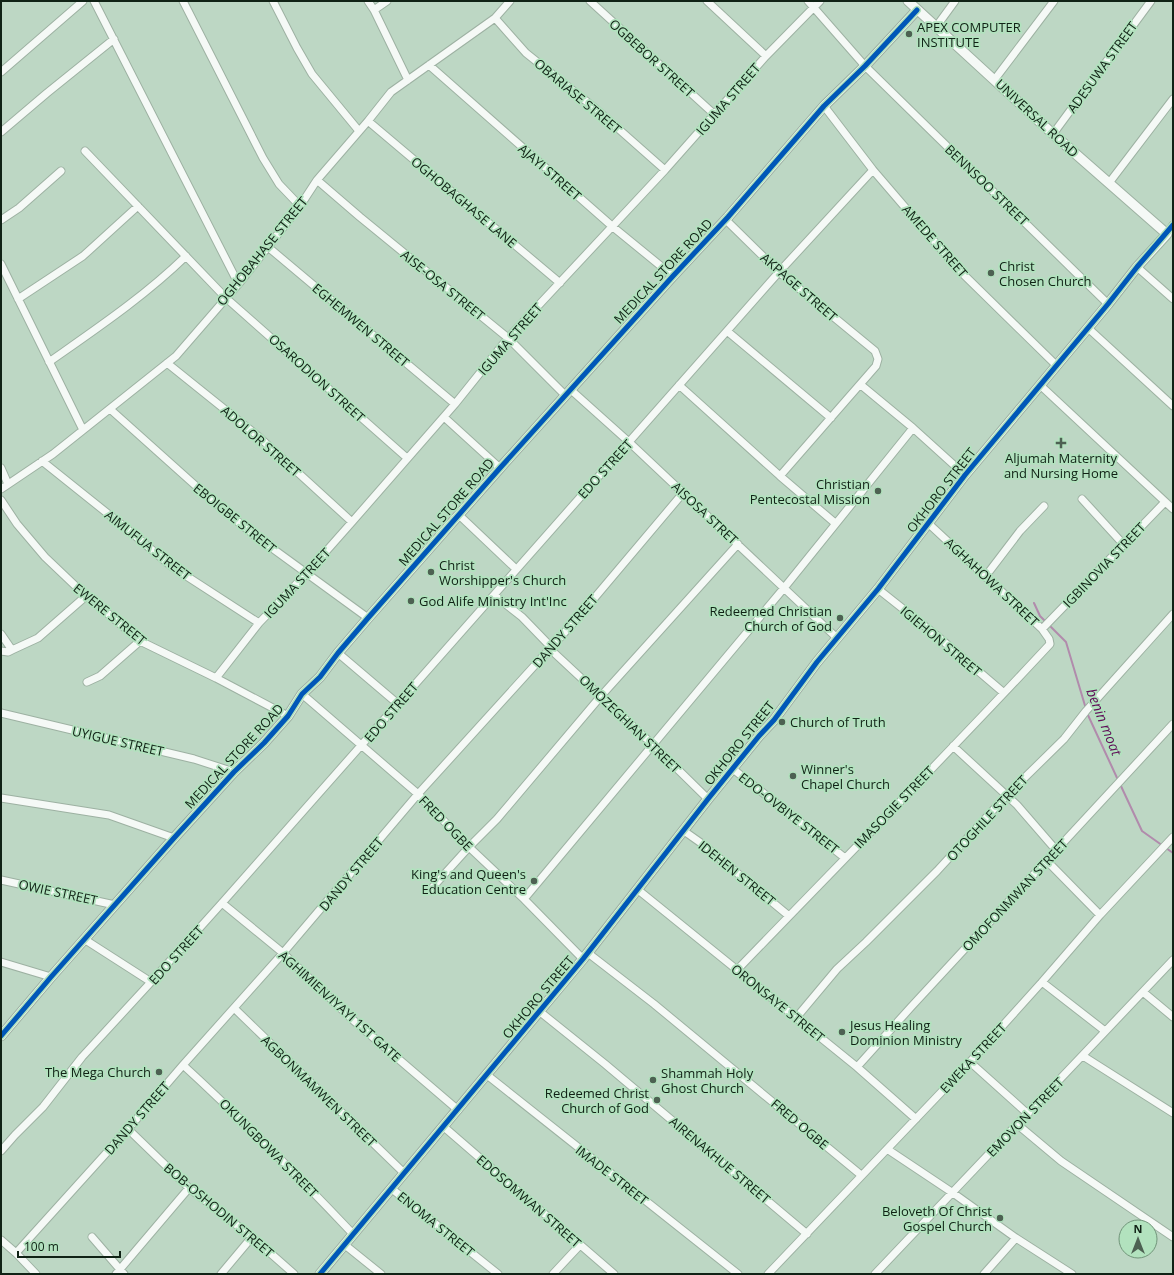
<svg xmlns="http://www.w3.org/2000/svg" width="1174" height="1275" font-family="'Open Sans',sans-serif">
  <rect width="100%" height="100%" fill="#bdd7c4"/>
  <g fill="none" stroke-linecap="round" stroke-linejoin="round">
    <path stroke="#b18bac" stroke-width="2" d="M 1034,603 L 1040,616 L 1046,622
      M 1049,625 L 1066,642 L 1086,709
      M 1087,713 L 1118,780
      M 1120,784 L 1142,831 L 1173,853"/>
    <g stroke="#9db1a2" stroke-width="9">
      <path id="minor" d="M 94,1 L 238,283
        M 183,1 L 263,158 L 279,184 L 300,206
        M 273,1 L 297,48 L 312,74 L 359,131
        M 368,1 L 374,10 L 408,80
        M 590,1 L 715,115
        M 707,1 L 766,56
        M 808,1 L 865,66 L 1108,304
        M 374,10 L 387,1
        M 495,18 L 526,53 L 596,109 L 665,170
        M 936,27 L 955,1
        M 429,65 L 613,227 L 673,276
        M 1,72 L 83,1
        M 995,79 L 1054,1
        M 824,106 L 873,170 L 958,269 L 1056,365
        M 368,121 L 560,283
        M 1,132 L 47,93 L 114,39
        M 1053,134 L 1151,1
        M 85,151 L 226,298 L 407,458
        M 317,180 L 360,217 L 508,338 L 565,395
        M 1109,183 L 1173,99
        M 1,220 L 19,208 L 61,171
        M 726,220 L 779,272 L 875,351 L 878,359 L 876,366 L 780,476
        M 1167,234 L 1173,225
        M 268,247 L 455,404
        M 1,264 L 83,430
        M 1137,267 L 1173,299
        M 18,299 L 83,256 L 138,206
        M 1088,328 L 1173,406
        M 727,331 L 831,418
        M 49,362 C 96,329 145,296 186,256
        M 167,363 L 259,437 L 352,522
        M 679,385 L 780,476 L 835,523
        M 861,385 L 913,428 L 965,475
        M 1040,385 L 1173,509
        M 571,390 L 629,442 L 837,638
        M 110,409 L 206,495 L 254,535 L 368,618
        M 444,417 L 500,468
        M 42,461 L 132,533 L 171,566 L 259,623
        M 1,468 L 8,484
        M 1,489 L 53,454 L 176,356 L 241,281 L 300,206 L 317,180 L 368,121 L 391,92 L 495,18 L 510,1
        M 1082,499 L 1124,545
        M 1,500 L 17,524 L 45,557 L 86,596 L 99,606 L 140,641 L 216,678 L 288,716
        M 459,515 L 516,569
        M 985,577 L 1020,531 L 1044,506
        M 878,589 L 936,635 L 1004,693
        M 494,595 L 522,617 L 552,648
        M 1042,629 L 1165,502
        M 1,634 L 12,650
        M 550,649 L 652,744 L 708,799
        M 1,651 L 8,652 L 12,650 L 38,638 L 86,596
        M 338,653 L 398,704
        M 216,678 L 259,623 L 306,574 L 352,522 L 455,404 L 508,338 L 665,170 L 766,56 L 820,1
        M 87,682 L 100,676 L 140,641
        M 302,694 L 418,794 L 469,847 L 524,899 L 583,959
        M 1,713 L 194,759 L 234,772
        M 953,746 L 1017,805 L 1056,850
        M 733,769 L 845,858
        M 1,798 L 109,815 L 174,838
        M 684,831 L 701,843 L 789,916
        M 1047,861 L 1100,915
        M 1,880 L 115,905
        M 431,889 L 469,847 L 497,819 L 601,696 L 738,544
        M 637,889 L 857,1067 L 916,1119
        M 524,899 L 784,588 L 913,428
        M 222,903 L 283,953 L 353,1020 L 458,1110
        M 84,939 L 151,982
        M 588,953 L 654,1004 L 861,1175
        M 1,962 L 51,977
        M 737,970 C 842,861 948,754 1050,644 L 1049,639 L 1042,629 L 929,524
        M 1042,982 L 1105,1031
        M 1143,992 L 1173,1017
        M 234,1008 L 404,1173
        M 539,1011 L 605,1064 L 807,1234
        M 796,1018 L 837,969 L 866,942 L 937,871 L 1006,796 L 1064,739 L 1086,711 L 1173,614
        M 1083,1056 L 1173,1113
        M 970,1062 L 1028,1114
        M 183,1065 C 242,1119 298,1176 353,1234
        M 857,1067 L 911,1007 L 1173,724
        M 487,1075 L 738,1274
        M 1018,1125 L 1061,1161 L 1173,1237
        M 444,1127 L 614,1274
        M 128,1129 L 189,1188 L 252,1237 L 294,1274
        M 887,1149 L 953,1193 L 1016,1238 L 1072,1274
        M 1,1151 L 15,1135 L 43,1107 L 82,1057 L 151,982 L 222,903 L 779,272 L 873,170
        M 392,1189 L 498,1274
        M 92,1237 L 124,1274
        M 1,1240 L 16,1253 L 36,1274
        M 345,1245 L 381,1274
        M 16,1253 L 128,1129 L 183,1065 L 283,953 L 418,794 L 575,621 L 683,493
        M 116,1274 L 189,1188
        M 221,1274 L 252,1237
        M 553,1274 L 580,1245
        M 768,1274 L 970,1062 L 1042,982 L 1100,915 L 1173,837
        M 875,1274 L 1173,960
        M 984,1274 L 1016,1238"/>
    </g>
    <g stroke="#9db1a2" stroke-width="11">
      <path id="tertiary" d="M 1,1036 L 51,977 L 174,838 L 234,772 L 264,743 L 288,716 L 302,694 L 320,677 L 338,653 L 368,618 L 500,468 L 673,276 L 728,217 L 824,106 L 865,66 L 917,10
        M 320,1274 L 583,959 L 708,799 L 759,736 L 774,720 L 817,662 L 878,589 L 965,475 L 1108,304 L 1137,267 L 1167,234 L 1053,134 L 908,1"/>
    </g>
    <use href="#minor" stroke="#f5f9f6" stroke-width="7"/>
    <use href="#tertiary" stroke="#f5f9f6" stroke-width="9"/>
    <g stroke="#b2e2be" stroke-width="8">
      <path id="cycleway" d="M 1,1036 L 51,977 L 174,838 L 234,772 L 264,743 L 288,716 L 302,694 L 320,677 L 338,653 L 368,618 L 500,468 L 673,276 L 728,217 L 824,106 L 865,66 L 917,10
        M 320,1274 L 583,959 L 708,799 L 759,736 L 774,720 L 817,662 L 878,589 L 965,475 L 1108,304 L 1137,267 L 1173,225"/>
    </g>
    <use href="#cycleway" stroke="#0057b8" stroke-width="5"/>
  </g>
  <g fill="#4d6152" stroke="#b2e2be" stroke-width="1.5">
    <circle cx="909" cy="34" r="4"/>
    <circle cx="991" cy="273" r="4"/>
    <path d="M1059 437h4v4h4v4h-4v4h-4v-4h-4v-4h4z"/>
    <circle cx="878" cy="491" r="4"/>
    <circle cx="431" cy="572" r="4"/>
    <circle cx="411" cy="601" r="4"/>
    <circle cx="840" cy="618" r="4"/>
    <circle cx="782" cy="722" r="4"/>
    <circle cx="793" cy="776" r="4"/>
    <circle cx="534" cy="881" r="4"/>
    <circle cx="842" cy="1032" r="4"/>
    <circle cx="159" cy="1072" r="4"/>
    <circle cx="653" cy="1080" r="4"/>
    <circle cx="657" cy="1100" r="4"/>
    <circle cx="1000" cy="1218" r="4"/>
  </g>
  <g text-anchor="middle" stroke-width="3.5" stroke-linejoin="round" paint-order="stroke">
    <g font-size="13" fill="#102215" stroke="#b2e2be" text-anchor="start">
      <text x="917" y="32">APEX COMPUTER<tspan x="917" dy="15">INSTITUTE</tspan></text>
      <text x="999" y="271">Christ<tspan x="999" dy="15">Chosen Church</tspan></text>
      <text x="1061" y="463" text-anchor="middle">Aljumah Maternity<tspan x="1061" dy="15">and Nursing Home</tspan></text>
      <text x="870" y="489" text-anchor="end">Christian<tspan x="870" dy="15">Pentecostal Mission</tspan></text>
      <text x="439" y="570">Christ<tspan x="439" dy="15">Worshipper's Church</tspan></text>
      <text x="419" y="606">God Alife Ministry Int'Inc</text>
      <text x="832" y="616" text-anchor="end">Redeemed Christian<tspan x="832" dy="15">Church of God</tspan></text>
      <text x="790" y="727">Church of Truth</text>
      <text x="801" y="774">Winner's<tspan x="801" dy="15">Chapel Church</tspan></text>
      <text x="526" y="879" text-anchor="end">King's and Queen's<tspan x="526" dy="15">Education Centre</tspan></text>
      <text x="850" y="1030">Jesus Healing<tspan x="850" dy="15">Dominion Ministry</tspan></text>
      <text x="151" y="1077" text-anchor="end">The Mega Church</text>
      <text x="661" y="1078">Shammah Holy<tspan x="661" dy="15">Ghost Church</tspan></text>
      <text x="649" y="1098" text-anchor="end">Redeemed Christ<tspan x="649" dy="15">Church of God</tspan></text>
      <text x="992" y="1216" text-anchor="end">Beloveth Of Christ<tspan x="992" dy="15">Gospel Church</tspan></text>
    </g>
    <g font-size="13" fill="#102215" stroke="#b2e2be">
      <text transform="translate(652 58) rotate(42)" y="5">OGBEBOR STREET</text>
      <text transform="translate(1102 67) rotate(-54)" y="5">ADESUWA STREET</text>
      <text transform="translate(578 96) rotate(40)" y="5">OBARIASE STREET</text>
      <text transform="translate(728 99) rotate(-49)" y="5">IGUMA STREET</text>
      <text transform="translate(1037 118) rotate(43)" y="5">UNIVERSAL ROAD</text>
      <text transform="translate(550 172) rotate(41)" y="5">AJAYI STREET</text>
      <text transform="translate(987 185) rotate(44)" y="5">BENNSOO STREET</text>
      <text transform="translate(464 202) rotate(40)" y="5">OGHOBAGHASE LANE</text>
      <text transform="translate(935 241) rotate(49)" y="5">AMEDE STREET</text>
      <text transform="translate(262 251) rotate(-51)" y="5">OGHOBAHASE STREET</text>
      <text transform="translate(663 271) rotate(-47)" y="5">MEDICAL STORE ROAD</text>
      <text transform="translate(443 285) rotate(39)" y="5">AISE-OSA STREET</text>
      <text transform="translate(799 287) rotate(41)" y="5">AKPAGE STREET</text>
      <text transform="translate(361 325) rotate(40)" y="5">EGHEMWEN STREET</text>
      <text transform="translate(510 339) rotate(-49)" y="5">IGUMA STREET</text>
      <text transform="translate(317 378) rotate(42)" y="5">OSARODION STREET</text>
      <text transform="translate(261 441) rotate(41)" y="5">ADOLOR STREET</text>
      <text transform="translate(605 469) rotate(-48)" y="5">EDO STREET</text>
      <text transform="translate(941 490) rotate(-52)" y="5">OKHORO STREET</text>
      <text transform="translate(446 512) rotate(-49)" y="5">MEDICAL STORE ROAD</text>
      <text transform="translate(705 513) rotate(43)" y="5">AISOSA STRET</text>
      <text transform="translate(235 518) rotate(39)" y="5">EBOIGBE STREET</text>
      <text transform="translate(148 545) rotate(38)" y="5">AIMUFUA STREET</text>
      <text transform="translate(1104 565) rotate(-46)" y="5">IGBINOVIA STREET</text>
      <text transform="translate(992 582) rotate(43)" y="5">AGHAHOWA STREET</text>
      <text transform="translate(297 583) rotate(-47)" y="5">IGUMA STREET</text>
      <text transform="translate(110 614) rotate(39)" y="5">EWERE STREET</text>
      <text transform="translate(565 631) rotate(-49)" y="5">DANDY STREET</text>
      <text transform="translate(941 641) rotate(40)" y="5">IGIEHON STREET</text>
      <text transform="translate(391 712) rotate(-49)" y="5">EDO STREET</text>
      <text transform="translate(630 724) rotate(44)" y="5">OMOZEGHIAN STREET</text>
      <text transform="translate(118 741) rotate(13)" y="5">UYIGUE STREET</text>
      <text transform="translate(739 743) rotate(-51)" y="5">OKHORO STREET</text>
      <text transform="translate(234 756) rotate(-47)" y="5">MEDICAL STORE ROAD</text>
      <text transform="translate(894 807) rotate(-46)" y="5">IMASOGIE STREET</text>
      <text transform="translate(789 813) rotate(38)" y="5">EDO-OVBIYE STREET</text>
      <text transform="translate(987 818) rotate(-47)" y="5">OTOGHILE STREET</text>
      <text transform="translate(446 823) rotate(46)" y="5">FRED OGBE</text>
      <text transform="translate(737 873) rotate(39)" y="5">IDEHEN STREET</text>
      <text transform="translate(351 874) rotate(-50)" y="5">DANDY STREET</text>
      <text transform="translate(58 892) rotate(12)" y="5">OWIE STREET</text>
      <text transform="translate(1015 895) rotate(-47)" y="5">OMOFONMWAN STREET</text>
      <text transform="translate(176 955) rotate(-48)" y="5">EDO STREET</text>
      <text transform="translate(538 997) rotate(-50)" y="5">OKHORO STREET</text>
      <text transform="translate(778 1003) rotate(39)" y="5">ORONSAYE STREET</text>
      <text transform="translate(340 1006) rotate(42)" y="5">AGHIMIEN/IYAYI 1ST GATE</text>
      <text transform="translate(973 1058) rotate(-47)" y="5">EWEKA STREET</text>
      <text transform="translate(319 1091) rotate(44)" y="5">AGBONMAMWEN STREET</text>
      <text transform="translate(1025 1117) rotate(-46)" y="5">EMOVON STREET</text>
      <text transform="translate(137 1118) rotate(-49)" y="5">DANDY STREET</text>
      <text transform="translate(800 1124) rotate(40)" y="5">FRED OGBE</text>
      <text transform="translate(269 1148) rotate(45)" y="5">OKUNGBOWA STREET</text>
      <text transform="translate(720 1160) rotate(40)" y="5">AIRENAKHUE STREET</text>
      <text transform="translate(612 1175) rotate(38)" y="5">IMADE STREET</text>
      <text transform="translate(529 1201) rotate(41)" y="5">EDOSOMWAN STREET</text>
      <text transform="translate(219 1210) rotate(40)" y="5">BOB-OSHODIN STREET</text>
      <text transform="translate(436 1224) rotate(39)" y="5">ENOMA STREET</text>
    </g>
    <g font-size="14" font-style="italic" fill="#610d59" stroke="#b2e2be">
      <text transform="translate(1104 722) rotate(68)" y="5">benin moat</text>
    </g>
  </g>
  <rect width="1174" height="1275" fill="none" stroke="#102215" stroke-width="4"/>
  <g transform="translate(1138 1239)"><circle r="19" fill="#b2e2be" stroke="#71957a"/>
  <path d="M0-3L7 15L0 10L-7 15Z" fill="#4d6152"/>
  <text y="-6" font-size="11" font-weight="bold" text-anchor="middle" fill="#102215">N</text>
  </g>
  <path d="M18 1251v6h102v-6" fill="none" stroke="#102215" stroke-width="2"/>
  <text x="24" y="1251" font-size="12" fill="#102215" stroke="#b2e2be" stroke-width="3" paint-order="stroke">100 m</text>
</svg>
